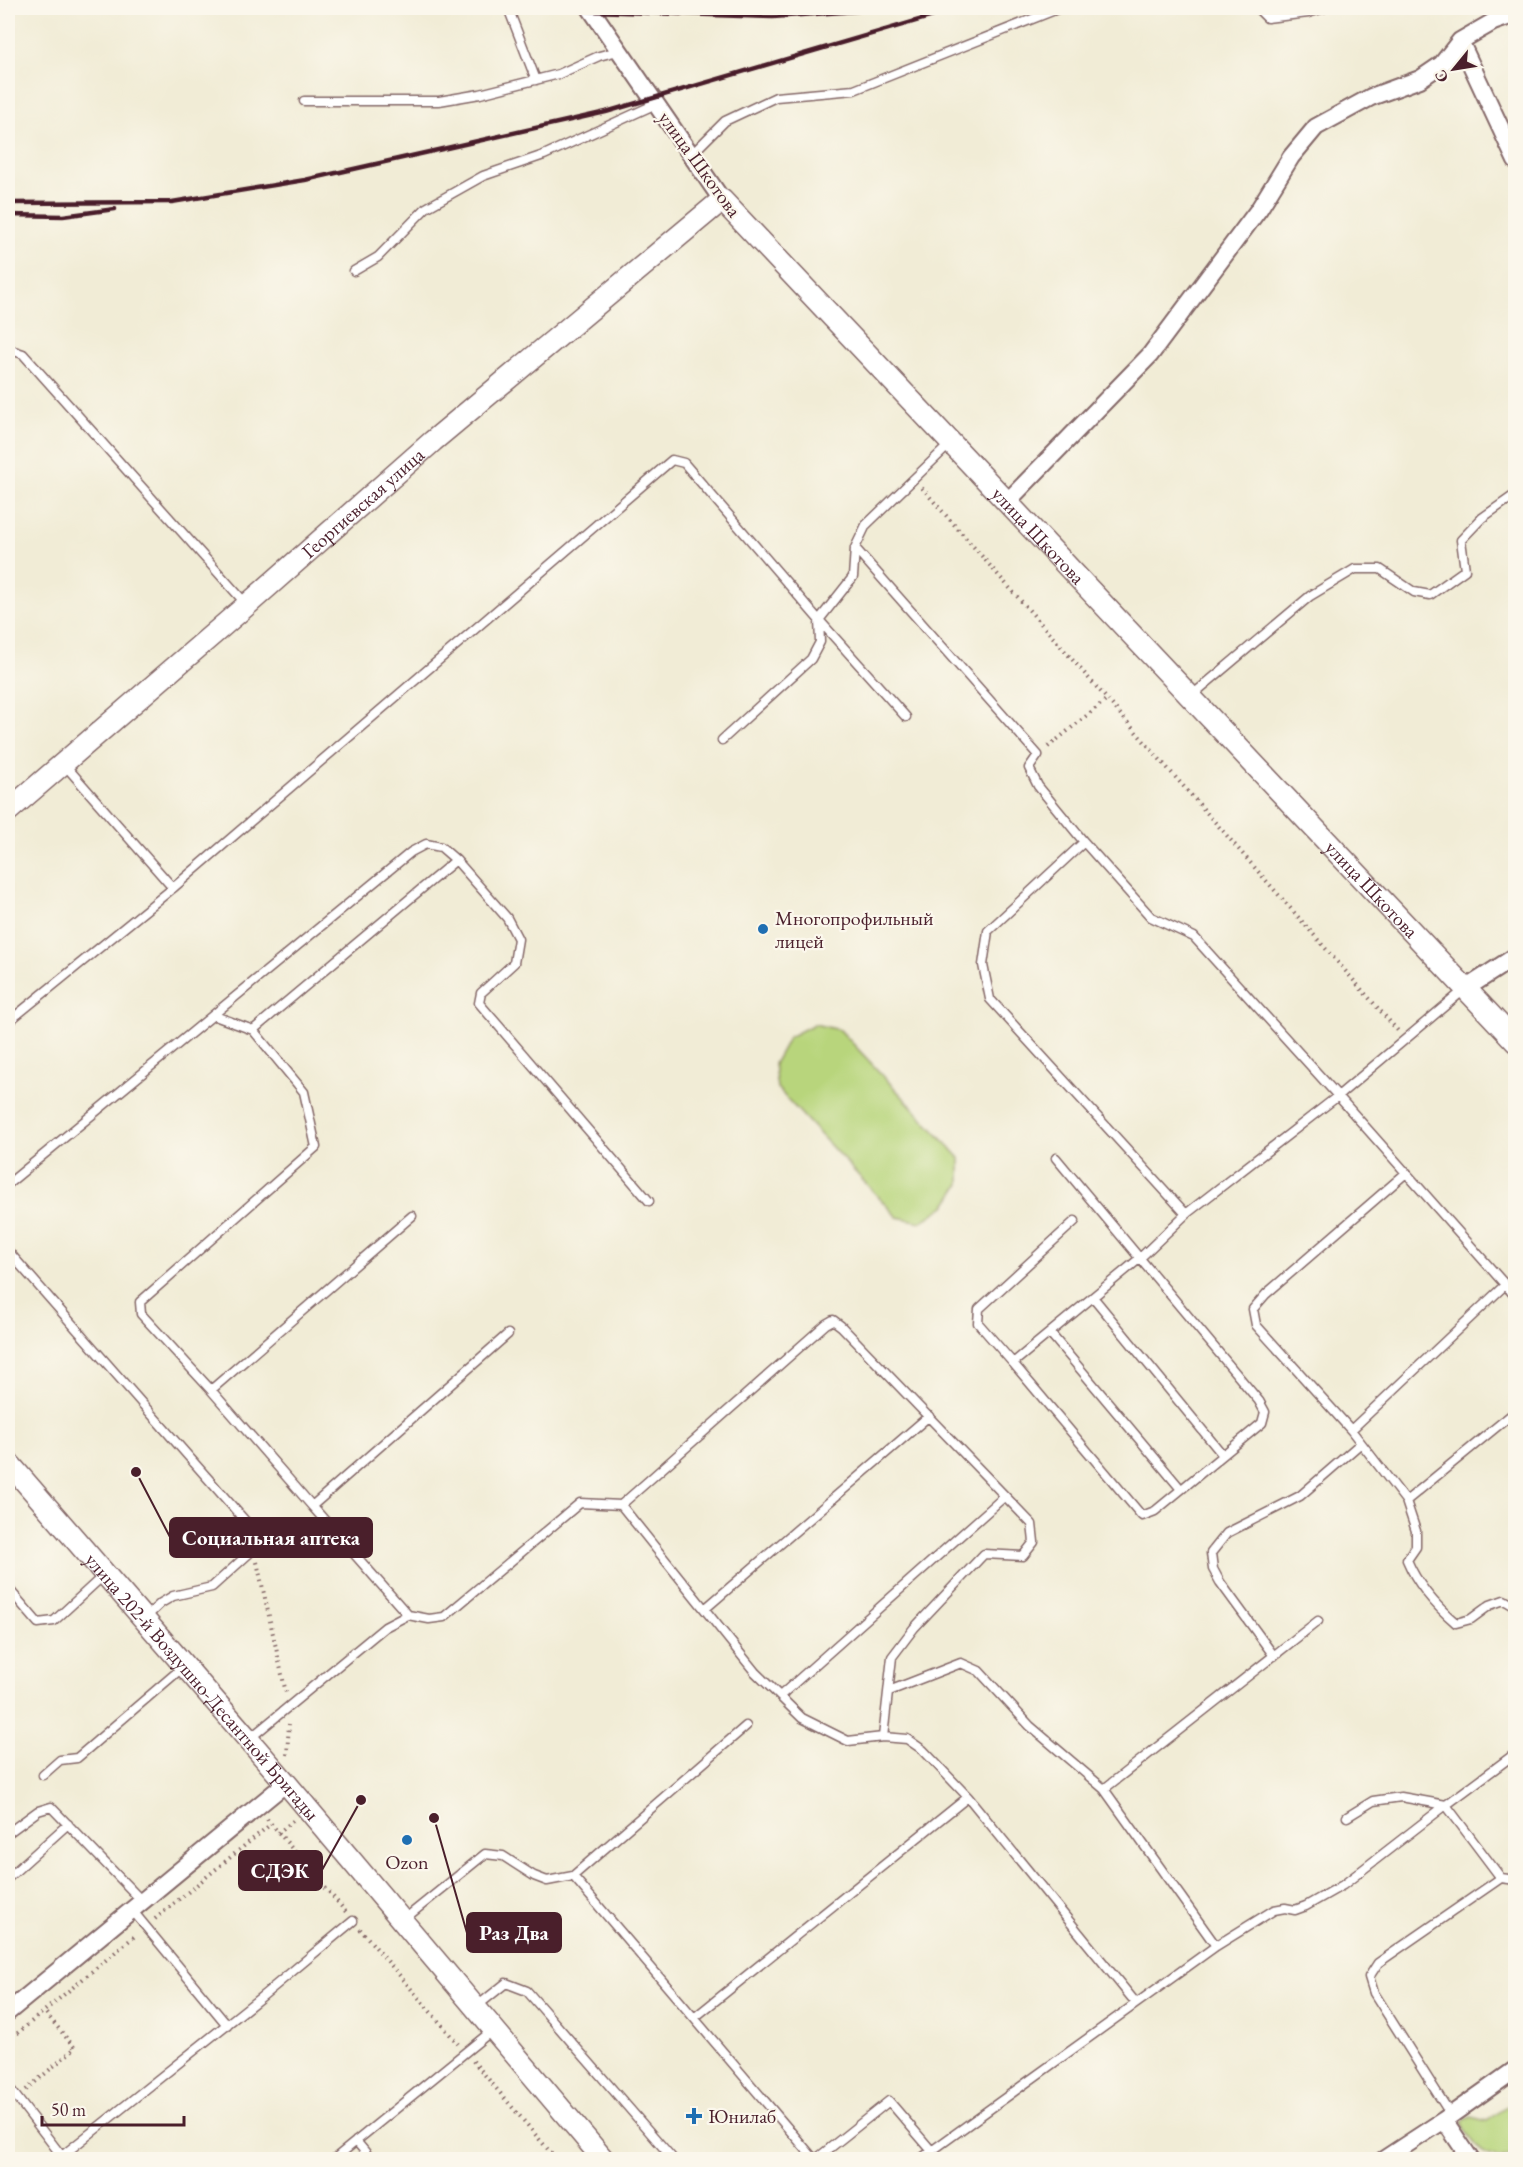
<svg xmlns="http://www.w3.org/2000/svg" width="1523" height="2167" font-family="'EB Garamond',serif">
  <rect width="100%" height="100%" fill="#fbf7ec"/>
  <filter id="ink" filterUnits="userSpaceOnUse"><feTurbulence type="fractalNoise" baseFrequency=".0167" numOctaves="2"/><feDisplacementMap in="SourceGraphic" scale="12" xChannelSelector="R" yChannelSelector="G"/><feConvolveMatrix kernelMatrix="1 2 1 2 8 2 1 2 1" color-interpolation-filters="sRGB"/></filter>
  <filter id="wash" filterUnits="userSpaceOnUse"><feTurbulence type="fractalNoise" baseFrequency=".008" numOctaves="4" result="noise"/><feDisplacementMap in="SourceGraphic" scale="24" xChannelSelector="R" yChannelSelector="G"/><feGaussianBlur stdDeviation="1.35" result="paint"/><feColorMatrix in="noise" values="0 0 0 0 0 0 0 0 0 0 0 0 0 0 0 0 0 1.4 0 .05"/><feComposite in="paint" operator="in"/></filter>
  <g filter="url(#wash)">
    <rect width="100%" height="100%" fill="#f1ecd6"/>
    <path fill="#b8d57b" stroke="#817a53" stroke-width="1.5" d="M 814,1024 L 840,1030 L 960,1158 L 960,1184 L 945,1206 L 921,1222 L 897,1217 L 777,1088 L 774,1064 L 789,1037 Z
      M 1515,2101 L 1515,2152 C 1492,2167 1469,2146 1463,2122 L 1466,2119 L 1471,2117 L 1487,2121 Z"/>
  </g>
  <g filter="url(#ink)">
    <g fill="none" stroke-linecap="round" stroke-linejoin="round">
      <g stroke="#846767" stroke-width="11">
        <path id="service" d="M 1257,8 L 1267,18 L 1308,13 L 1324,8
          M 510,13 L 536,80
          M 304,101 L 439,101 L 480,94 L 559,74 L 599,56 L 618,51
          M 691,155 L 725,121 L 776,97 L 854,90 L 1060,8
          M 354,271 L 378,257 L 426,208 L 483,176 L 544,155 L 656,104
          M 8,349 L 23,354 L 247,605
          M 855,548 L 1038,755 L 1029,768 L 1038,786 L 1084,842 L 1151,917 L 1194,937 L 1338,1096 L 1516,1297
          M 1190,697 L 1310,596 L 1355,569 L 1380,569 L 1414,592 L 1430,595 L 1465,570 L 1461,540 L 1482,518 L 1516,494
          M 722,740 L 811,659 L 820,642 L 819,620 L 906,717
          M 1084,842 L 988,931 L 983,965 L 990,999 L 1186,1214
          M 173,888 L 672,460 L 684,463 L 819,620 L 853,577 L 855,548 L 866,525 L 951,443
          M 215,1016 L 253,1030
          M 8,1022 L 173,888 L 64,764
          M 1406,1173 L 1266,1294 L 1253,1309 L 1256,1325 L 1351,1430 L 1406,1501 L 1516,1411
          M 8,1184 L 411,852 L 426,844 L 441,847 L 456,860
          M 1075,1221 L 979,1309 L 978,1323 L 1013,1363 L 1139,1259 L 1186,1214 L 1338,1096 L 1465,989
          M 8,1251 L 254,1531 L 254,1549 L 212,1587 L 173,1596 L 161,1603 L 145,1618
          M 1093,1297 L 1222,1454
          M 1050,1333 L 1180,1488
          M 1013,1363 L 1142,1516 L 1155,1511 L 1262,1423 L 1265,1412 L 1259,1401 L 1056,1158
          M 211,1390 L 412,1216
          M 1351,1430 L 1505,1285
          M 1406,1501 L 1416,1531 L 1416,1547 L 1407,1560 C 1417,1584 1436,1606 1456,1623 L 1471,1619 L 1490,1605 L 1504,1600 L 1516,1607
          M 621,1505 L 826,1324 L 833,1320 L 841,1326 L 1032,1524 L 1034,1542 L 1023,1556 L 984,1554 L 914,1628 L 892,1657 L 883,1737
          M 312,1506 L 211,1390 L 141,1314 L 140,1302 L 316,1147 L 304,1092 L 253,1030 L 456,860 L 507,918 L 518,939 L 514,963 L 481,993 L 479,1003 L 649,1201
          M 8,1588 L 38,1623 L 54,1621 L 104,1575
          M 706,1608 L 929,1416
          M 408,1615 L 312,1506 L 508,1334
          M 1274,1656 L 1220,1582 L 1213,1569 L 1211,1553 L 1227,1533 L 1300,1496 L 1361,1443
          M 889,1691 L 961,1663 L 979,1671 L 1030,1726 L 1104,1789
          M 780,1696 L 1005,1496
          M 248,1740 L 385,1627 L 408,1615 L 429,1619 L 444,1617 L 580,1503 L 621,1505 L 755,1672 L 802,1718 L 848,1741 L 883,1737 L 907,1739 L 923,1750 L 968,1797 L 1136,2003
          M 1516,1753 L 1446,1805 L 1501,1878 L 1516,1880
          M 43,1775 L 60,1760 L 77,1758 L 183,1667
          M 1347,1817 L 1373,1801 L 1401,1797 L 1446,1805
          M 8,1833 L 38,1811 L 51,1807 L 142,1901
          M 573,1876 L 746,1726
          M 8,1878 L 68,1824
          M 132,1910 L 227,2025
          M 402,1921 L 485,1854 L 503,1856 L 534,1876 L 547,1881 L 573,1876 L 815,2160 L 889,2101 L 931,2150
          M 1216,1946 L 1274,1910 L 1285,1908 L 1295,1910 L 1306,1906 L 1343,1885 L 1446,1805
          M 476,2007 L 506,1983 L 527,1991 L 674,2160
          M 694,2018 L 968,1797
          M 8,2086 L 64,2159
          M 1451,2115 L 1374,1993 L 1369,1977 L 1378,1963 L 1501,1878
          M 356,2141 L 372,2160
          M 62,2156 L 265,1994 L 353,1921
          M 333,2160 L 494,2029
          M 919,2160 L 1216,1946 L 1104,1789 L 1318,1621"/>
      </g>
      <g stroke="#846767" stroke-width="20">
        <path id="minor" d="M 590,8 L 722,200
          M 1460,41 L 1516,161
          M 1007,502 L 1150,355 L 1259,209 L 1291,157 L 1316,127 L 1371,97 L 1420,79 L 1442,64 L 1460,41 L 1493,22 L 1516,14
          M 1465,989 L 1516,956
          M 8,2012 L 286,1783
          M 1383,2160 L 1444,2120
          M 1471,2160 L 1444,2120 L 1516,2069"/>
      </g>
      <g stroke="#846767" stroke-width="24">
        <g id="tertiary">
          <path id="s1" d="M 8,811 L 247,605 L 433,441 L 722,200 L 1516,1042"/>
          <path id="s2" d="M 8,1462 L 286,1783 L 604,2160"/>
        </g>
      </g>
      <path stroke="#846767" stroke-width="4" stroke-dasharray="1.5 4.5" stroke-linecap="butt" d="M 922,488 L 1398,1031
        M 1048,747 L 1107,699
        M 257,1562 L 286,1693
        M 287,1755 L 289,1724
        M 267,1819 L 346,1912
        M 278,1833 L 294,1820
        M 155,1919 L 271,1824
        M 360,1929 L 458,2044
        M 8,2041 L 136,1935
        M 473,2061 L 557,2160
        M 26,2090 L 75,2048 L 44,2011"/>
      <use href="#service" stroke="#fff" stroke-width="8"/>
      <use href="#minor" stroke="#fff" stroke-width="16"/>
      <use href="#tertiary" stroke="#fff" stroke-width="21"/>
      <path stroke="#4a1f2b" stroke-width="4.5" d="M 498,8 L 773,17 L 898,8
        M 8,203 L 172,202 L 305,180 L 606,112 L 960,8
        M 8,215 L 63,216 L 115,209"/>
    </g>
  </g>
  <g fill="#1f6fb2" stroke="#fbf7ec" stroke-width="2">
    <circle cx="763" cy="929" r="6"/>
    <circle cx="407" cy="1840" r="6"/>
    <path d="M691 2107h6v6h6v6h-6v6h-6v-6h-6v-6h6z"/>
  </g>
  <g text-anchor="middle" stroke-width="4.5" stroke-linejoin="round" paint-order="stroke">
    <g font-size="20" fill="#4a1f2b" stroke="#fbf7ec">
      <text transform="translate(700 164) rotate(54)" y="7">улица Шкотова</text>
      <text dy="7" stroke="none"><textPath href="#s1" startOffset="470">Георгиевская улица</textPath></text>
      <text dy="7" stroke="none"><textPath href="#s1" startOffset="1401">улица Шкотова</textPath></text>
      <text dy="7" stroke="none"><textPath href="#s1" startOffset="1887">улица Шкотова</textPath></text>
      <text dy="7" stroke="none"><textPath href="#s2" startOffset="297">улица 202-й Воздушно-Десантной Бригады</textPath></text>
    </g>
    <g font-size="20" fill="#4a1f2b" stroke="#fbf7ec" text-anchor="start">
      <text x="775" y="925">Многопрофильный<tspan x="775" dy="23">лицей</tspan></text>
      <text x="407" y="1869" text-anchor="middle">Ozon</text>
      <text x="708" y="2123">Юнилаб</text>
    </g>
  </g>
  <path fill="none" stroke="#4a1f2b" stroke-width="2" d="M136 1472L170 1537M361 1800L322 1870M434 1818L467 1933"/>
  <g fill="#4a1f2b" stroke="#fbf7ec" stroke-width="2">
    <circle cx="136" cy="1472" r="6"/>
    <circle cx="361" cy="1800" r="6"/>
    <circle cx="434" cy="1818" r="6"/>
  </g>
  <g fill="#4a1f2b" stroke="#4a1f2b" stroke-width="2">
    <rect x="170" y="1518" width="202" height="39" rx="6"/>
    <rect x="239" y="1851" width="83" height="39" rx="6"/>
    <rect x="467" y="1913" width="94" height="39" rx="6"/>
  </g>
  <g font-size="21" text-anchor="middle" font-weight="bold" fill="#fff">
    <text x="271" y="1545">Социальная аптека</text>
    <text x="280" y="1878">СДЭК</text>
    <text x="514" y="1940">Раз Два</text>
  </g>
  <rect width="1523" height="2167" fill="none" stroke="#fbf7ec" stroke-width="30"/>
  <g transform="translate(1454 69) rotate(240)" stroke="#fbf7ec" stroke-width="4.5" paint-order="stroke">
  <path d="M0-4.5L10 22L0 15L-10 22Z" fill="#4a1f2b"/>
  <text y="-9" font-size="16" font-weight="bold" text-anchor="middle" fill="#4a1f2b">С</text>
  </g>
  <path d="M42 2116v9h142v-9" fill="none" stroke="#4a1f2b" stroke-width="3"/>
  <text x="51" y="2116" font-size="18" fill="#4a1f2b" stroke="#fbf7ec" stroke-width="4.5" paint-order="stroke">50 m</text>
</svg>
